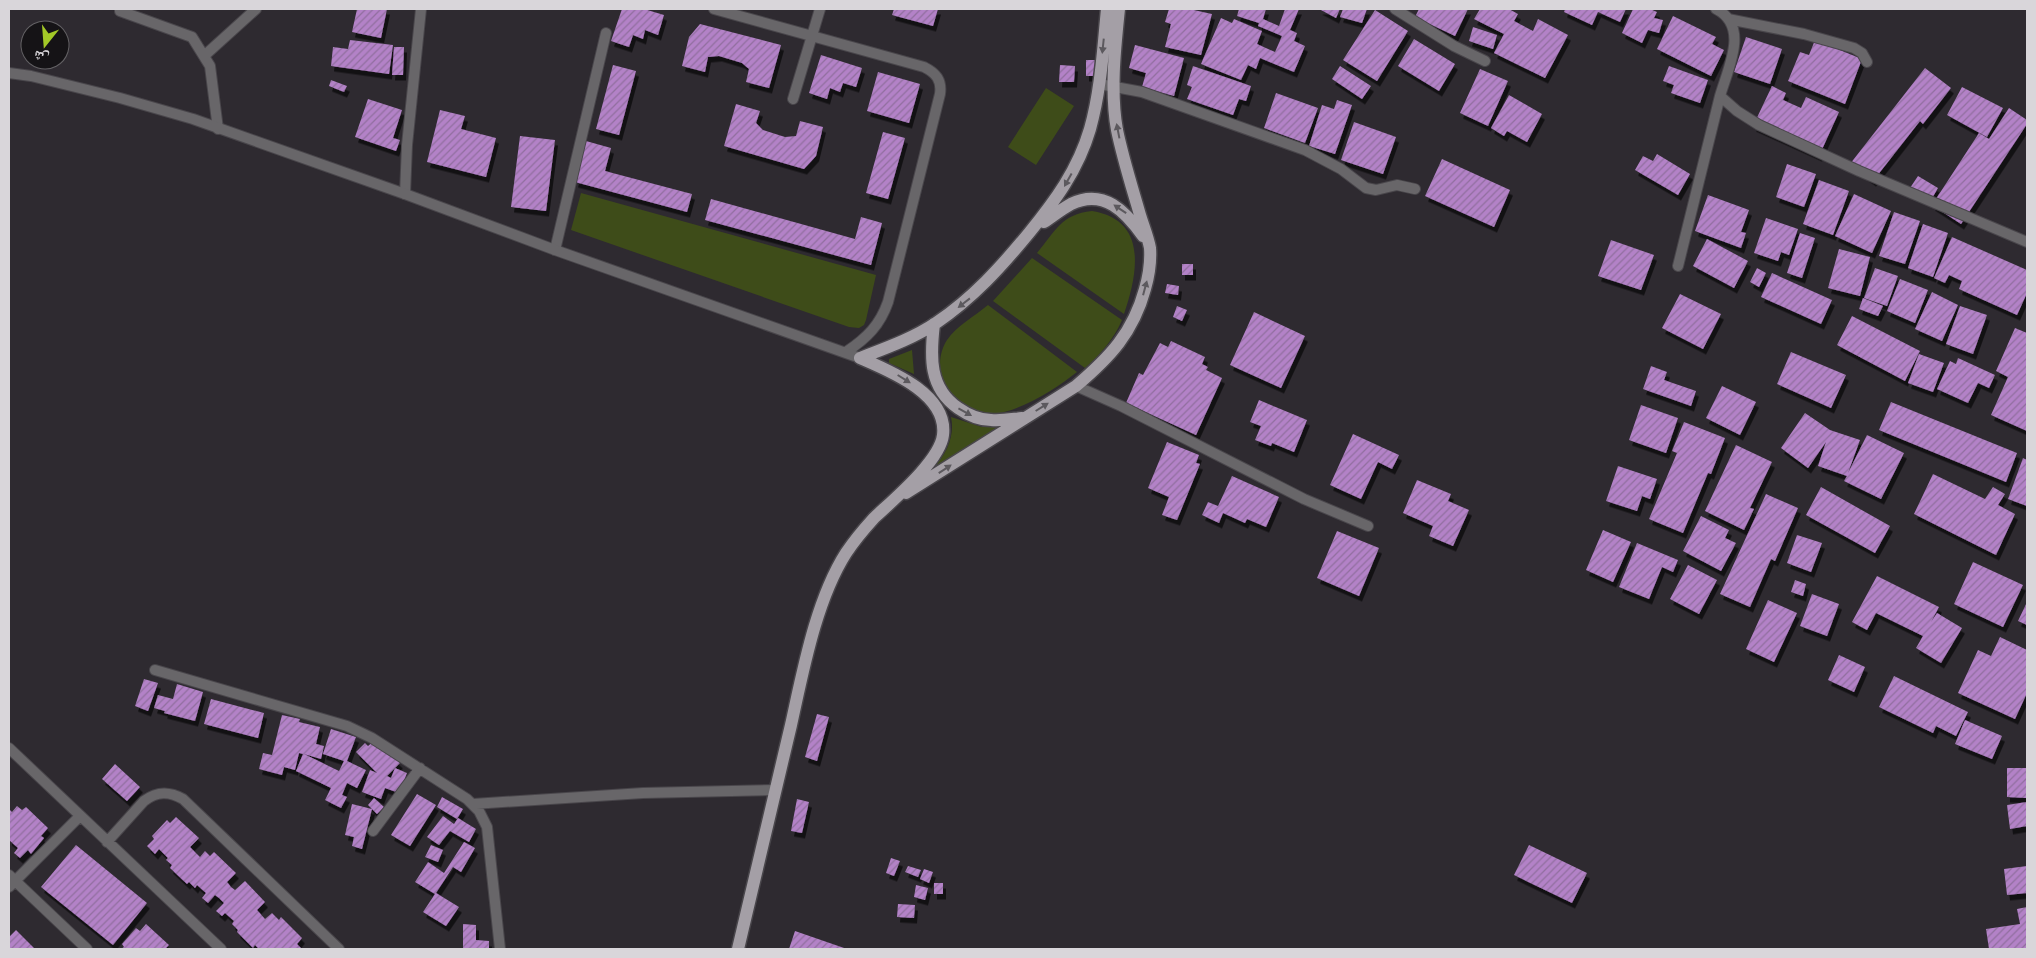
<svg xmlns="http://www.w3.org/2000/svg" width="2036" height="958" font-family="Figtree,'Noto Naskh Arabic',sans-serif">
  <defs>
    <pattern id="building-hatch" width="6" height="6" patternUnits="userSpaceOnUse" patternTransform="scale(1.25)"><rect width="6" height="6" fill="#b382c7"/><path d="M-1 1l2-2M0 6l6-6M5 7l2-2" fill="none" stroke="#916e9f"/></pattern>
    <filter id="shadow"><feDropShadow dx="3" dy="5.5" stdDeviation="0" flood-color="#0009"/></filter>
  </defs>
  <rect width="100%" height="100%" fill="#2e2a30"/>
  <path fill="#3e4c19" d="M 1046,88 L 1074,106 L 1036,165 L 1008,147 Z
    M 581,193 L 876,275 L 866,320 L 864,325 L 859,328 L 849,327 L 571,230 Z
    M 1092,211 C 1148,220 1138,273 1124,314 L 1037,253 C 1055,232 1061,214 1092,211 Z
    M 1032,258 L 1122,320 C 1114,339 1100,355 1085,368 L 993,301 Z
    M 988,305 L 1077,372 C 1057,388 1020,412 993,414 C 956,417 926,373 947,340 C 956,326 975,316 988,305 Z
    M 912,350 L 914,374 L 889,363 L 889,359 Z
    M 951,417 L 982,427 L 1001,426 L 1002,428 L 937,469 L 935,466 C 947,453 955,435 951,417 Z"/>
  <path fill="url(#building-hatch)" filter="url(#shadow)" d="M 357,9 L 387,9 L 381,38 L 352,32 Z
    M 622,9 L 644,9 L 664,15 L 658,35 L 645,30 L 643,39 L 633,35 L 629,47 L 611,41 Z
    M 894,9 L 938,9 L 933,26 L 892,15 Z
    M 1169,9 L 1189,9 L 1212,14 L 1201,55 L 1165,47 L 1171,24 L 1165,22 Z
    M 1239,9 L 1266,9 L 1263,19 L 1279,26 L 1285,9 L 1299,9 L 1290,30 L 1297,33 L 1294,41 L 1305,46 L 1294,72 L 1260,58 L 1256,69 L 1248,65 L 1241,80 L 1201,64 L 1221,18 L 1232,23 L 1234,19 L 1262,31 L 1257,44 L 1275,52 L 1282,36 L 1258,26 L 1259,23 L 1237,16 Z
    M 1319,9 L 1340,9 L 1336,18 Z
    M 1343,9 L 1367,9 L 1362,23 L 1340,17 Z
    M 1419,9 L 1468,9 L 1455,36 L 1415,17 Z
    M 1480,9 L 1509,9 L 1518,14 L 1514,21 L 1533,31 L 1538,19 L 1568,35 L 1545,78 L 1494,53 L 1504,34 L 1474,19 Z
    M 1565,9 L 1626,9 L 1620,22 L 1598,12 L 1592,25 L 1564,12 Z
    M 1633,9 L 1650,9 L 1657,12 L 1654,18 L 1663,20 L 1659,33 L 1648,30 L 1642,43 L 1622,33 Z
    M 1375,10 L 1408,31 L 1377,81 L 1343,60 Z
    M 1673,16 L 1716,37 L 1712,44 L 1724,50 L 1711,76 L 1657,49 Z
    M 700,24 L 781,45 L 769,88 L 746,82 L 749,69 L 742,63 L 719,56 L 708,57 L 705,72 L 682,66 L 689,37 Z
    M 1473,27 L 1497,35 L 1493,49 L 1469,41 Z
    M 1746,37 L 1782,49 L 1770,84 L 1734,72 Z
    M 1414,39 L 1455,64 L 1439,91 L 1398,66 Z
    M 350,40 L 393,45 L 389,74 L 331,66 L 333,47 L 348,49 Z
    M 1815,40 L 1862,59 L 1845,104 L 1788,81 L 1800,52 L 1809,55 Z
    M 1135,45 L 1184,58 L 1174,96 L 1142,87 L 1146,73 L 1129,68 Z
    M 394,47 L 404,47 L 403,75 L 392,75 Z
    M 821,55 L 862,68 L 856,87 L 843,83 L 840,92 L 830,88 L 827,99 L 809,93 Z
    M 1086,60 L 1096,60 L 1096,76 L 1086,76 Z
    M 613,65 L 636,71 L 619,135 L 596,129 Z
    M 1060,65 L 1075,66 L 1074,82 L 1059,82 Z
    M 1193,66 L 1251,86 L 1246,101 L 1239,99 L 1233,115 L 1187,99 L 1192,87 L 1187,85 Z
    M 1340,66 L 1371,86 L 1362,99 L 1332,79 Z
    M 1669,66 L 1708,80 L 1700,103 L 1671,93 L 1674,85 L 1663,81 Z
    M 1925,68 L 1951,88 L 1923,124 L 1920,121 L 1873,181 L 1850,164 Z
    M 1480,69 L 1508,81 L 1488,126 L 1460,113 Z
    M 878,72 L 920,84 L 909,123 L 867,111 Z
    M 331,80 L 347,86 L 344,92 L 329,86 Z
    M 1772,86 L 1786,93 L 1783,100 L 1801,108 L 1806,97 L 1839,112 L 1819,156 L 1753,126 Z
    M 1962,87 L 2003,108 L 1987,137 L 1947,115 Z
    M 1276,93 L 1318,108 L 1305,143 L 1264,128 Z
    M 1509,95 L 1542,114 L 1527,142 L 1507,131 L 1504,136 L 1491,128 Z
    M 368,99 L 402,110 L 393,138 L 400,140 L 396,151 L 355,137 Z
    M 1337,100 L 1352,105 L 1335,154 L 1309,146 L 1322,105 L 1334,109 Z
    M 736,104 L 760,111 L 756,123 L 763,130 L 785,137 L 796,136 L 800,121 L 823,127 L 816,156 L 804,169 L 724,146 Z
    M 2009,108 L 2027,120 L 2027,124 L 1961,224 L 1932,205 L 1979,133 L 1989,139 Z
    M 440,110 L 465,116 L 461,129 L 496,138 L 486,177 L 427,162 Z
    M 1354,122 L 1396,137 L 1383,174 L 1341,160 Z
    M 883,132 L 905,138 L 888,199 L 866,193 Z
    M 520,136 L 555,140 L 546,211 L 511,207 Z
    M 586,141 L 611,148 L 605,171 L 692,194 L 687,212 L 575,182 Z
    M 1657,154 L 1690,174 L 1678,195 L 1635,170 L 1643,156 L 1653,161 Z
    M 1442,159 L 1510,190 L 1494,227 L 1425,196 Z
    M 1787,164 L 1816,174 L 1804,207 L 1776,197 Z
    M 1918,176 L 1938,188 L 1931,200 L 1910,188 Z
    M 1819,180 L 1849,191 L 1833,235 L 1803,224 Z
    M 1854,194 L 1891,211 L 1872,253 L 1835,236 Z
    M 1708,195 L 1749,210 L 1741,232 L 1746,233 L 1741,248 L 1695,231 Z
    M 711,199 L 855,239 L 861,217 L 882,223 L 871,265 L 705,220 Z
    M 1894,212 L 1920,221 L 1905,264 L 1879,256 Z
    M 1766,218 L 1798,229 L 1789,255 L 1781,252 L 1778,261 L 1754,253 Z
    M 1923,224 L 1948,233 L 1933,277 L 1908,268 Z
    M 1800,233 L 1815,238 L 1802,278 L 1787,273 Z
    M 1952,237 L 2027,270 L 2027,293 L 2017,315 L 1959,289 L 1962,281 L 1949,275 L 1945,283 L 1934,278 Z
    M 1707,239 L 1748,261 L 1734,288 L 1693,266 Z
    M 1611,240 L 1654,255 L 1641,290 L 1598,276 Z
    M 1839,249 L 1870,257 L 1860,296 L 1828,288 Z
    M 1182,264 L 1193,264 L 1193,275 L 1182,275 Z
    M 1757,268 L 1766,273 L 1759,287 L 1750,282 Z
    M 1875,268 L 1898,276 L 1887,306 L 1864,298 Z
    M 1772,273 L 1832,300 L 1821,324 L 1761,297 Z
    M 1900,279 L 1928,290 L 1915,323 L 1887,311 Z
    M 1167,284 L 1179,286 L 1178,295 L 1165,293 Z
    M 1932,292 L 1958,305 L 1942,341 L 1915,329 Z
    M 1680,294 L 1721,314 L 1703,349 L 1662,328 Z
    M 1863,298 L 1883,306 L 1878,316 L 1859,309 Z
    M 1177,306 L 1187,310 L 1182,321 L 1173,317 Z
    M 1960,306 L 1987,315 L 1973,354 L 1946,344 Z
    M 1254,312 L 1305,336 L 1281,388 L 1230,365 Z
    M 1852,316 L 1920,351 L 1905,381 L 1837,345 Z
    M 2015,328 L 2027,333 L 2027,431 L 1991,415 L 2008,377 L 1996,371 Z
    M 1171,341 L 1205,357 L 1202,364 L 1208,367 L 1206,370 L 1222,378 L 1196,435 L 1126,403 L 1139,373 L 1143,375 L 1160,343 L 1168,347 Z
    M 1791,352 L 1846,375 L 1831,408 L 1777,384 Z
    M 1919,354 L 1944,363 L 1933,392 L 1908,383 Z
    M 1958,358 L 1995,375 L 1989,388 L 1978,383 L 1968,403 L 1937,389 L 1950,361 L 1956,364 Z
    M 1651,366 L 1667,372 L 1664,380 L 1696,391 L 1691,406 L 1643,389 Z
    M 1722,386 L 1756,402 L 1740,435 L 1706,418 Z
    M 1259,400 L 1307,420 L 1294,452 L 1272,443 L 1271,446 L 1255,440 L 1261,426 L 1250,422 Z
    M 1891,402 L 2017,453 L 2006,482 L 1879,430 Z
    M 1641,405 L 1678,418 L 1666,453 L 1629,440 Z
    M 1805,413 L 1830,430 L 1860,440 L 1848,473 L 1867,435 L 1904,453 L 1881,499 L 1844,481 L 1847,476 L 1818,466 L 1826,442 L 1808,468 L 1781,448 Z
    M 1684,422 L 1725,438 L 1711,474 L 1708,473 L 1683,533 L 1649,519 L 1677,453 L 1672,451 Z
    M 1353,434 L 1399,455 L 1392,469 L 1378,462 L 1361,499 L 1330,485 Z
    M 1167,442 L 1199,455 L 1196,463 L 1200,464 L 1177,520 L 1162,515 L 1169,497 L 1148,488 Z
    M 1736,445 L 1772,462 L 1750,508 L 1754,509 L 1744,530 L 1705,511 Z
    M 2023,458 L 2027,460 L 2027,506 L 2008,499 Z
    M 1618,466 L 1657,479 L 1650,499 L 1642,496 L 1637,511 L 1606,501 Z
    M 1933,474 L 1985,499 L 1993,487 L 2005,494 L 1998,505 L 2015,514 L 1996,555 L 1914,514 Z
    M 1232,476 L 1279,497 L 1266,527 L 1247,519 L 1245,523 L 1223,513 L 1219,523 L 1202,515 L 1208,502 L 1218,506 Z
    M 1417,480 L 1451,494 L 1448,501 L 1469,510 L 1453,546 L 1429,536 L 1433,526 L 1403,513 Z
    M 1821,487 L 1890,526 L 1875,553 L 1806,515 Z
    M 1766,494 L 1798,508 L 1775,561 L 1771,559 L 1750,607 L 1720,594 Z
    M 1701,516 L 1729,530 L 1725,538 L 1736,543 L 1721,571 L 1683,551 Z
    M 1603,530 L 1631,542 L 1613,582 L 1586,570 Z
    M 1337,531 L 1379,548 L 1359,596 L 1317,578 Z
    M 1797,535 L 1822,543 L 1811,572 L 1787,563 Z
    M 1637,543 L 1678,560 L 1673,572 L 1662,567 L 1649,599 L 1619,587 Z
    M 1973,562 L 2023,585 L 2003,627 L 1954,604 Z
    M 1688,565 L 1717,580 L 1699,614 L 1670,599 Z
    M 1877,576 L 1939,607 L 1931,622 L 1937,613 L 1962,628 L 1941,663 L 1916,648 L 1923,636 L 1876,613 L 1867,630 L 1852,622 Z
    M 1795,580 L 1806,584 L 1803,596 L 1791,592 Z
    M 1812,594 L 1839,604 L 1827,636 L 1800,626 Z
    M 1768,600 L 1797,613 L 1774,662 L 1746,649 Z
    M 2027,602 L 2027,625 L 2018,621 Z
    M 2000,637 L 2027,650 L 2027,693 L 2015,719 L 1958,693 L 1978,650 L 1991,656 Z
    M 1839,655 L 1865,667 L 1854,692 L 1828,680 Z
    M 1894,676 L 1968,712 L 1956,736 L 1936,726 L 1933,733 L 1879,707 Z
    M 144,679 L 158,683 L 148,711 L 135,706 Z
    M 177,684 L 203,692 L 195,721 L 164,713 L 165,711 L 154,708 L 158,695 L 173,699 Z
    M 211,699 L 264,713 L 258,738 L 204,724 Z
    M 817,714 L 829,717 L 817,761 L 805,757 Z
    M 282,715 L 300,719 L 299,722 L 320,727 L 316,744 L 324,746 L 321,759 L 304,754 L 339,771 L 344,761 L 323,754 L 331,729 L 356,737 L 347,761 L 366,770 L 357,788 L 347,783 L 342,795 L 347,797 L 341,808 L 325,800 L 331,788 L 296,771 L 303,754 L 299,753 L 295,770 L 284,767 L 282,775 L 259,769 L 263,753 L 272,755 Z
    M 1965,720 L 2002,736 L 1992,759 L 1955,744 Z
    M 375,740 L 400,763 L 387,776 L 391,778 L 395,768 L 407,773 L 399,793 L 385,788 L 381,799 L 362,792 L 370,770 L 377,773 L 356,752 L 365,743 L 368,746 Z
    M 115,764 L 140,787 L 127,801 L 102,779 Z
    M 2007,768 L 2026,768 L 2026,798 L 2007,797 Z
    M 417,794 L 436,805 L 410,846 L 391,835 Z
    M 442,797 L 463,809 L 457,819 L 437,807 Z
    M 374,798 L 384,807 L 377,814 L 368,805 Z
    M 797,799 L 809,802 L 802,833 L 791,831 Z
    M 2027,802 L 2027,826 L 2010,829 L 2007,805 Z
    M 352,804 L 372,809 L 362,849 L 352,846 L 354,837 L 345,835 Z
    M 17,806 L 22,810 L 26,807 L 48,828 L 41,836 L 44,838 L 31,854 L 28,850 L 20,858 L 14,853 L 18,848 L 9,840 L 9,809 L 12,812 Z
    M 443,816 L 454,824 L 458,818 L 476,829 L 469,842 L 450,831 L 439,845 L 427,837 Z
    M 176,817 L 199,838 L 190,847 L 200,857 L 205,851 L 210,856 L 214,852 L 236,873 L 227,882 L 231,887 L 235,890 L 245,881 L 265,902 L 257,910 L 265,919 L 272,913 L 279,920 L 281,917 L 302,938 L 297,944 L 302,949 L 259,949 L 255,945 L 253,948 L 237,932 L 238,930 L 232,924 L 234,921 L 225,913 L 222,916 L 216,911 L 224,903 L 219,898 L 215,895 L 208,903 L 202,898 L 206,893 L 197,885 L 195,888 L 189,882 L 187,884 L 170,868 L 172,865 L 166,860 L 168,858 L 159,849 L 155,854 L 147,846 L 154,839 L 152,836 L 167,820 L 170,823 Z
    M 464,842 L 475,848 L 461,872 L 453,867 L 436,893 L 459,907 L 446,926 L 423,912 L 435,894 L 415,882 L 428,862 L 444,873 Z
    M 76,845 L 147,903 L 113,945 L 41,887 Z
    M 431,845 L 443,850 L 438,862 L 425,857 Z
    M 1529,845 L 1587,873 L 1572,903 L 1514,875 Z
    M 891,858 L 900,861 L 894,876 L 886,873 Z
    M 908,866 L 921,870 L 918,877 L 905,872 Z
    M 2027,866 L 2027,893 L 2007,895 L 2004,869 Z
    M 924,869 L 933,872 L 929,883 L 920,879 Z
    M 934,883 L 943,883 L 943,894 L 934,894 Z
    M 916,885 L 928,888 L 925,900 L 914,897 Z
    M 898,904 L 915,905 L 914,918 L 897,917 Z
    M 2027,907 L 2027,949 L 1989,949 L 1986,929 L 2020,924 L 2017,909 Z
    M 146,924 L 169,945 L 165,949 L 121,949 L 124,947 L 122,944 L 136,928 L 140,931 Z
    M 463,924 L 476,925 L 476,940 L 489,941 L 489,949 L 463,949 Z
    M 16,930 L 35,949 L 9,949 L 9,937 Z
    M 795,931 L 847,949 L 789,949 Z"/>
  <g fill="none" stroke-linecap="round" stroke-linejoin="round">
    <g stroke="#49464b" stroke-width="12">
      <path id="minor" d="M 120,9 L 120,11 L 192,37 L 210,66 L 218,129
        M 714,9 L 924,67 C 936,73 942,80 940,94 L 888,302 C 880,325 867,338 846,352
        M 1395,9 L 1454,46 L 1485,61
        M 1716,9 C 1750,26 1728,68 1720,96 L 1737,111 L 1759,125 L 1859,171 L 2027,242
        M 1728,19 L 1804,34 L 1854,48 L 1862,53 L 1867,62
        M 204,56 L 256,9
        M 1099,84 L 1142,92 L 1305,150 L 1341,169 L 1366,188 L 1376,190 L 1397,185 L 1415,189
        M 793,99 L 820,9
        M 405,194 L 407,145 L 421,9
        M 555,250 L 606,33
        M 1678,266 L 1720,96
        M 1076,386 L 1121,406 L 1304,499 L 1368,526
        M 155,670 L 347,726 L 372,738 L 467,799 L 479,811 L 487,827 L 500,949
        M 9,748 L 221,949
        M 473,804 L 643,793 L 776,790
        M 373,831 L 420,768
        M 107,842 L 144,801 C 157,791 169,791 183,799 L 339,949
        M 9,875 L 87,949
        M 9,887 L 80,816"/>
    </g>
    <g stroke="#49464b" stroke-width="12">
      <path id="tertiary" d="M 9,73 L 31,76 L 120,98 L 193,119 L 405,194 L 555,250 L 860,358"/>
    </g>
    <g stroke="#49464b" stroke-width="15">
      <path id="primary" d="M 1044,222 C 1053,216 1062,209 1071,204 C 1104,188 1126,212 1143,236
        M 934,324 C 930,357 929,388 958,408 C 968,415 979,420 991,420 C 1001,421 1012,419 1022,418
        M 860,358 C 886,348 914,338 936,323 C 973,298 1001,267 1029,233 C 1055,201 1078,170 1090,129 C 1101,90 1103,49 1107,9
        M 906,493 L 1076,386 C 1110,357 1133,333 1145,289 C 1149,275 1151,262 1150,248 C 1148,237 1143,225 1140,215 C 1132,187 1123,159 1117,130 C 1110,91 1115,48 1119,9
        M 738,949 C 756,875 773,800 791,725 C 803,671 816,600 846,553 C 854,541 864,529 874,518 C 893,500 940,461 943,435 C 948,394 890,371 860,358"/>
    </g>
    <use href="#minor" stroke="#686669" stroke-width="10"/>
    <use href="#tertiary" stroke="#686669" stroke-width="10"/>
    <use href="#primary" stroke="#a49fa6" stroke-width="12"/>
  </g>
  <defs><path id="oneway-solid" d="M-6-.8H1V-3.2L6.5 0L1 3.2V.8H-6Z" transform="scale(1.25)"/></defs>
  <g fill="#5c595e">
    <use href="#oneway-solid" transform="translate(1103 46) rotate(96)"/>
    <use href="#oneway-solid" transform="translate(1118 131) rotate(-101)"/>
    <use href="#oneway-solid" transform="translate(1068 180) rotate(119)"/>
    <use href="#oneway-solid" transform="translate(1120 209) rotate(-146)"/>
    <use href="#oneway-solid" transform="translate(1145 288) rotate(-75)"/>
    <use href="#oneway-solid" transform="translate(964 303) rotate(142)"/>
    <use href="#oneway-solid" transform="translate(904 379) rotate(32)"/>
    <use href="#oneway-solid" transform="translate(1042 407) rotate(-32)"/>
    <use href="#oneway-solid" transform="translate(965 412) rotate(29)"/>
    <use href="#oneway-solid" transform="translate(945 469) rotate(-33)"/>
  </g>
  <rect width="2036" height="958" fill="none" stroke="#d9d6da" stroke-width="20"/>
  <g transform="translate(45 45) rotate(197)"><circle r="24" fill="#151316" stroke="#636164"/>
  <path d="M0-4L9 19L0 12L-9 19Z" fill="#a3c927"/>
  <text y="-8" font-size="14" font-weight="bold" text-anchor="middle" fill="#d9d6da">ش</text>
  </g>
</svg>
